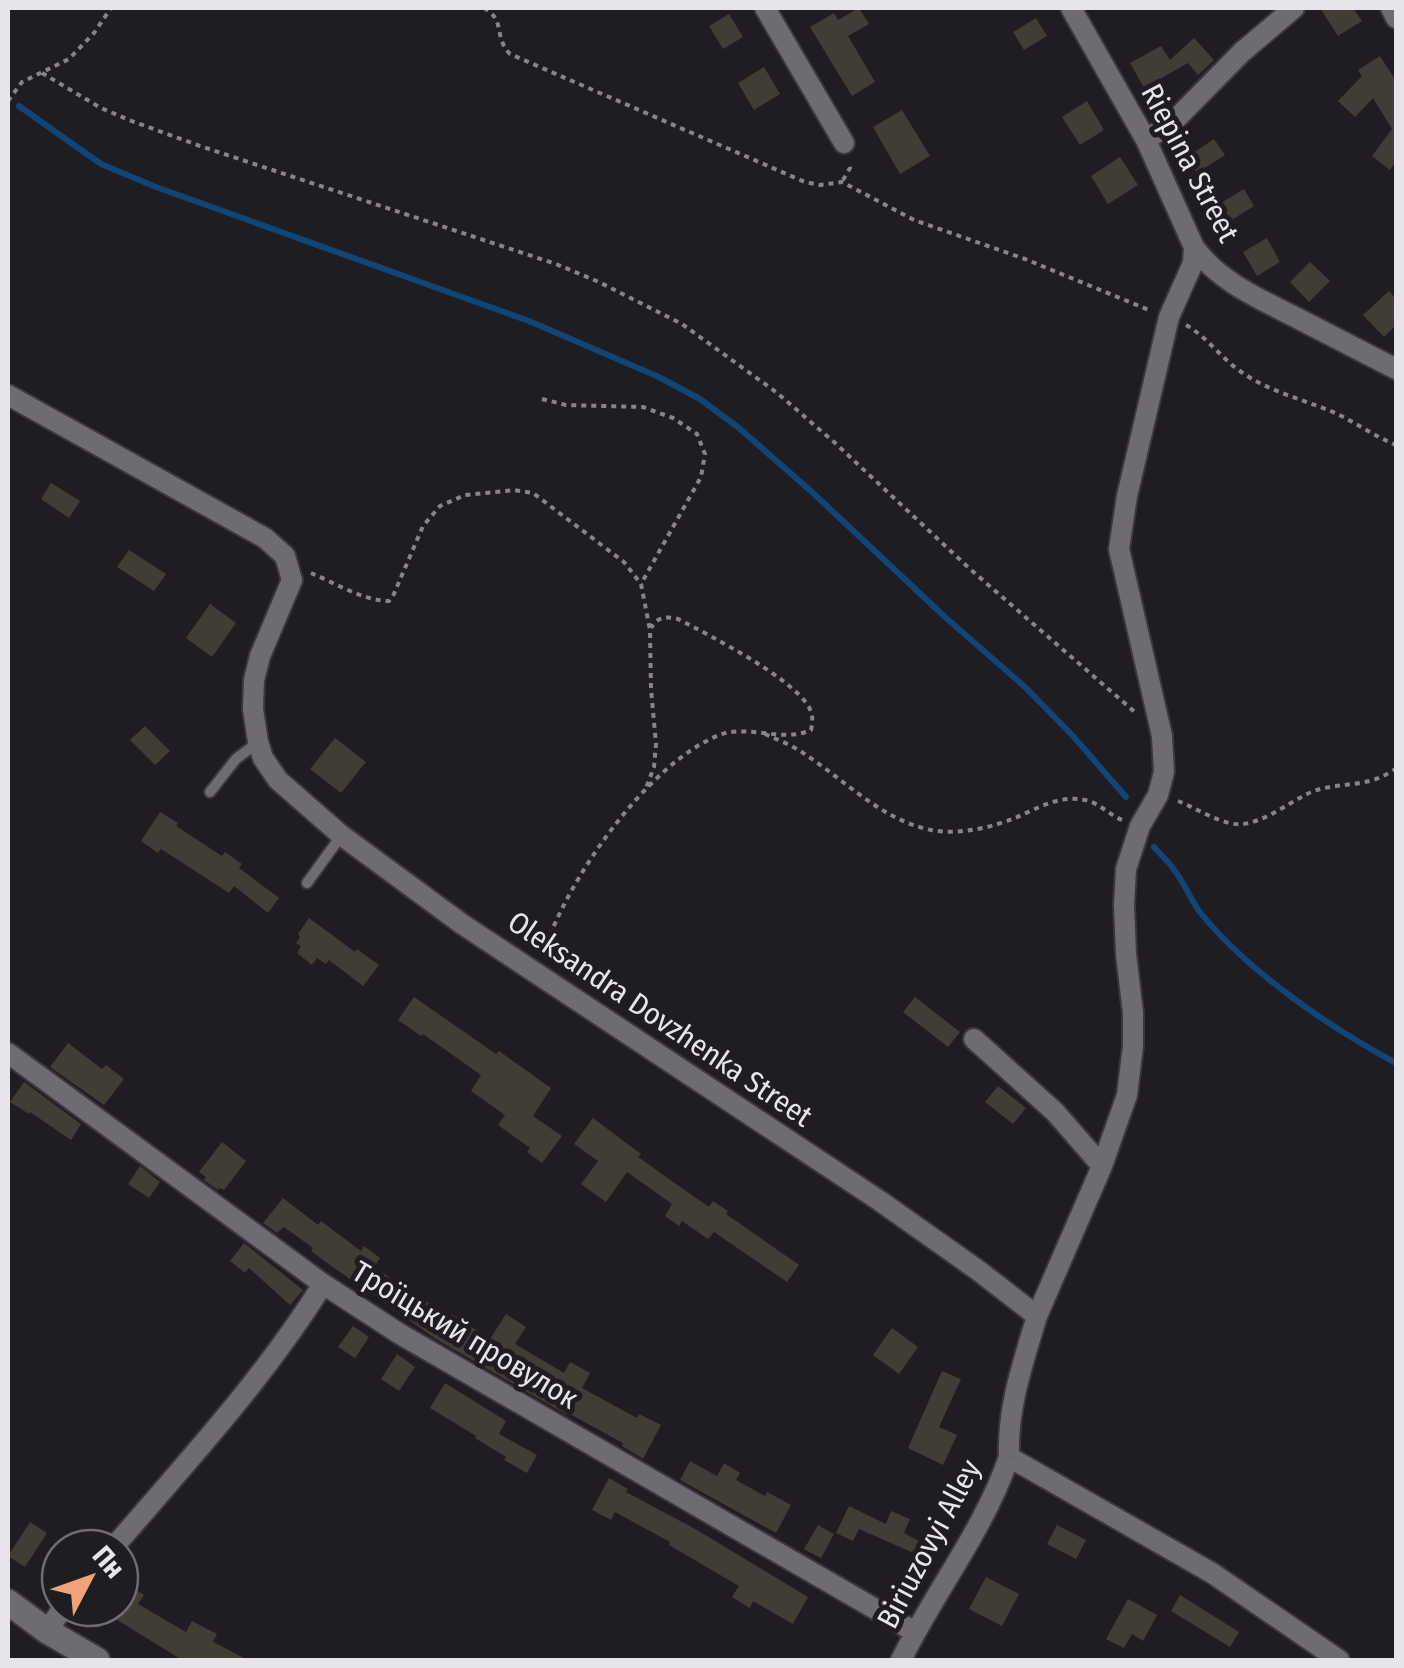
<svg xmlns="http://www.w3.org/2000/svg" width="1404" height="1668" font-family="'Fira Sans Condensed',sans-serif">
  <rect width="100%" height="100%" fill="#201d22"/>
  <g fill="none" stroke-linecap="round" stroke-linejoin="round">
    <path stroke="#0f4577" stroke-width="6" d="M 19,106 L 101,164 L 156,187 L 529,321 L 659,377 L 700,399 L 739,428 L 812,492 L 945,617 L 1025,687 L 1073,736 L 1126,797
      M 1154,847 C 1161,855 1169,862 1175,871 C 1184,883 1190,898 1199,911 C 1247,971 1329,1027 1396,1063"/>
  </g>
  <path fill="#423c37" d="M 859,8 L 869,24 L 848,36 L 875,82 L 852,96 L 810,27 L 834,13 L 838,20 Z
    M 1320,8 L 1353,8 L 1362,21 L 1338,36 Z
    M 729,14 L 743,37 L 723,49 L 709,26 Z
    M 1036,18 L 1047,36 L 1024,50 L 1013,32 Z
    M 1194,38 L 1214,60 L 1198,75 L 1188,63 L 1144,88 L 1130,63 L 1161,46 L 1170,60 Z
    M 1380,56 L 1396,81 L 1396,161 L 1390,170 L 1372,156 L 1392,129 L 1373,98 L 1355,117 L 1338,101 L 1362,76 L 1358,70 Z
    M 764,67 L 780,94 L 754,110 L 738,83 Z
    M 1087,101 L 1104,130 L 1080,145 L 1062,117 Z
    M 902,110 L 930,156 L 900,174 L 873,127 Z
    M 1214,139 L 1225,155 L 1197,173 L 1187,157 Z
    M 1120,157 L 1138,185 L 1108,204 L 1091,176 Z
    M 1244,189 L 1254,206 L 1227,223 L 1216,206 Z
    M 1267,238 L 1280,262 L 1257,276 L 1243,252 Z
    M 1310,262 L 1330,281 L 1309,302 L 1290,282 Z
    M 1389,291 L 1396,299 L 1396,325 L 1384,337 L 1363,315 Z
    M 51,483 L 80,501 L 69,518 L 41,499 Z
    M 129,550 L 166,574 L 154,591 L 117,567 Z
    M 210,604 L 236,623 L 212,657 L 186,638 Z
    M 145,726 L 170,751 L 155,765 L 130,740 Z
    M 335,738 L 366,762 L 341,793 L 310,769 Z
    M 160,812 L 178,823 L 176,826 L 222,856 L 225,852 L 242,864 L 239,868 L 279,898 L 268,913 L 234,886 L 229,893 L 161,849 L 158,853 L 141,841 Z
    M 309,918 L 355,952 L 357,949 L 379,965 L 363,986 L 329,960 L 326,964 L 317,958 L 312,965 L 297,953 L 301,946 L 296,943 L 300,937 L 298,934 Z
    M 414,997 L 496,1054 L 499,1051 L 551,1088 L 533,1116 L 562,1136 L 542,1163 L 527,1152 L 530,1148 L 498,1125 L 505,1115 L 471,1091 L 481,1075 L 423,1034 L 421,1036 L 398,1020 Z
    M 915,997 L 960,1032 L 948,1047 L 903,1012 Z
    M 68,1043 L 102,1069 L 106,1065 L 124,1079 L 104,1105 L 50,1067 Z
    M 24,1082 L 81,1124 L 71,1140 L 30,1112 L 29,1114 L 10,1102 Z
    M 998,1086 L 1026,1108 L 1013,1124 L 985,1102 Z
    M 593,1118 L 641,1154 L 638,1157 L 669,1179 L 709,1207 L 713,1201 L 728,1211 L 726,1214 L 799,1265 L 787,1282 L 714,1232 L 708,1239 L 682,1221 L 679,1226 L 665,1216 L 672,1204 L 627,1172 L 606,1202 L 581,1184 L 598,1161 L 574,1144 Z
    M 222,1142 L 246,1161 L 224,1190 L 220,1188 L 218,1190 L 204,1180 L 206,1177 L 199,1172 Z
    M 140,1166 L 160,1182 L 149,1198 L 128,1184 Z
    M 283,1198 L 318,1225 L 321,1221 L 361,1251 L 364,1246 L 380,1258 L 374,1267 L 450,1317 L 452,1314 L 490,1339 L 506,1314 L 526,1327 L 515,1344 L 564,1373 L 570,1362 L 590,1373 L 582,1388 L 637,1418 L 639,1414 L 661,1425 L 643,1459 L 622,1446 L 623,1443 L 568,1413 L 567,1415 L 436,1339 L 330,1265 L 311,1251 L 313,1248 L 284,1227 L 277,1233 L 263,1223 Z
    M 244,1243 L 303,1290 L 290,1305 L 249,1268 L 245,1273 L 230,1261 Z
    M 353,1326 L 369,1337 L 355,1358 L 338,1347 Z
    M 892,1328 L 918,1347 L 899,1374 L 873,1355 Z
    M 397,1354 L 415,1367 L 399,1391 L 381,1379 Z
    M 942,1371 L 961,1379 L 939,1427 L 957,1435 L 943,1465 L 908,1448 Z
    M 445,1383 L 506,1421 L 499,1434 L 537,1455 L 527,1473 L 504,1460 L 506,1457 L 475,1438 L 476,1436 L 430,1408 Z
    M 690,1461 L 717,1476 L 724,1463 L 740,1473 L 736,1480 L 765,1496 L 767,1492 L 791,1505 L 776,1533 L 680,1480 Z
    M 609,1478 L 628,1489 L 626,1492 L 697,1530 L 808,1597 L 793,1624 L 753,1601 L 750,1608 L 732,1597 L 739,1586 L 669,1545 L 670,1542 L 615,1512 L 611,1520 L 592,1510 Z
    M 849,1506 L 886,1524 L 891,1511 L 910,1519 L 904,1533 L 921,1542 L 916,1554 L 859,1529 L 853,1541 L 836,1533 Z
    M 30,1522 L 47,1533 L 25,1567 L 8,1556 Z
    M 818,1525 L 834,1534 L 821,1558 L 804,1549 Z
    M 1057,1525 L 1086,1540 L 1076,1559 L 1047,1544 Z
    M 986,1577 L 1019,1594 L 1002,1626 L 969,1609 Z
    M 126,1584 L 144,1595 L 138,1604 L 186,1632 L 192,1621 L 217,1634 L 213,1642 L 248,1660 L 182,1660 L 98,1608 L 120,1608 L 120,1594 Z
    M 1180,1595 L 1239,1632 L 1230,1647 L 1171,1611 Z
    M 1128,1599 L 1157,1615 L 1143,1641 L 1132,1634 L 1124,1648 L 1106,1639 Z"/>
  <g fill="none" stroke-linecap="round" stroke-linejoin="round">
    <g stroke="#3b383d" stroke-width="14">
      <path id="service" d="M 210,792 L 236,759 L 257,743
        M 307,883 L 341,836"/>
    </g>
    <g stroke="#3b383d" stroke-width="24">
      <path id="minor" d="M 765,8 L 844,143
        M 1071,8 L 1146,140 L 1194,247 C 1219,282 1260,299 1297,318 C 1330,335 1363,352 1396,369
        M 1391,8 L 1396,18
        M 1146,140 L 1176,119 L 1242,52 L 1294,8
        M 8,395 L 265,538 L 285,556 L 292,580 L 260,656 L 254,680 L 253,709 L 258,742 L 263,758 L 278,780 L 341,835 L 462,924 L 880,1201 L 979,1271 L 1037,1316 C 1023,1363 1007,1408 1009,1457 L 1212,1573 L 1339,1660
        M 974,1039 L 1055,1112 L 1102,1166
        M 8,1053 L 323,1284 L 400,1334 L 915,1632
        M 1037,1316 L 1102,1166 L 1127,1095 L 1133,1046 L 1133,1013 L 1126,954 L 1124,905 L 1126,869 L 1140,826 L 1158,795 L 1164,772 L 1162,736 L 1119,549 L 1127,496 L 1169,317 L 1193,263 L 1194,247
        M 113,1548 C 186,1463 263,1380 323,1284
        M 47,1631 L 63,1608
        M 901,1660 C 935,1591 984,1530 1009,1457"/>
    </g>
    <g stroke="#3b383d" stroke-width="29">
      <path id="tertiary" d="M 8,1602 L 47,1631 L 97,1660"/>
    </g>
    <path stroke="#88858a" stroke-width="4" stroke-dasharray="5 5" stroke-linecap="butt" d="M 484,8 C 506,20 493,36 510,54 L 805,182 L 820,185 L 842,182 L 914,220 L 1025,259 L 1149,310
      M 42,73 L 101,108 L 129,120 L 200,146 L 556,264 L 599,282 L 682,324 L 776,392 L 834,442 L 970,569 L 1136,713
      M 8,101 L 22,82 L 69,59 L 94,33 L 111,8
      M 843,180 L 850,168 L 849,162
      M 1186,325 C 1207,337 1220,357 1240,371 C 1267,391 1302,399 1333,412 C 1355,422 1374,436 1396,445
      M 542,399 L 566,405 L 643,407 L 673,418 L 697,434 L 705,454 L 701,477 L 641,584
      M 311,573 C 335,583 364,601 389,601 L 393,596 L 423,526 L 440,506 L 465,495 L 514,490 L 533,493 L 624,562 L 641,584 L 650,630 L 651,689 L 656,744 L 654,767 L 645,791
      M 765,734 C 778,740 794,746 806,755 C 847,782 882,820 931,830 C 958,835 990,828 1015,818 C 1038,808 1062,793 1089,801 C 1101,805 1110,815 1122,820
      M 1178,801 C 1196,808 1225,827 1243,824 C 1266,821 1287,804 1307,794 C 1329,783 1353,787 1376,779 C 1383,777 1390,772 1396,769
      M 543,954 C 567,880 646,765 719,735 C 748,724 783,743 811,730 C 813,721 813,716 809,707 C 791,677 711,636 678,619 C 666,616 657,617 651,628"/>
    <use href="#service" stroke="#6f6b72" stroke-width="10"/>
    <use href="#minor" stroke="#6f6b72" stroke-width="20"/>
    <use href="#tertiary" stroke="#6f6b72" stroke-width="25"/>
  </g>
  <g text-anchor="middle" stroke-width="10" stroke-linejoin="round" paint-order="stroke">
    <g font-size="30" fill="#e7e5e9" stroke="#201d22">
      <text transform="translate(1190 163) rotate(62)" y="10">Riepina Street</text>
      <text transform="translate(660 1019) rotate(34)" y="10">Oleksandra Dovzhenka Street</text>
      <text transform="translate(465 1335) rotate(31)" y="10">Троїцький провулок</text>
      <text transform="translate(929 1544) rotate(-62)" y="10">Biriuzovyi Alley</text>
    </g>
  </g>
  <rect width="1404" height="1668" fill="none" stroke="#e7e5e9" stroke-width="20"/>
  <g transform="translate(90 1578) rotate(49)"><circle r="48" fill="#201d22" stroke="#706d72" stroke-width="2.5"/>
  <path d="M0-8L18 38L0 25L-18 38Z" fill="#efa376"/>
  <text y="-15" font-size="28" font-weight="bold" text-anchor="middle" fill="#e7e5e9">Пн</text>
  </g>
</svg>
